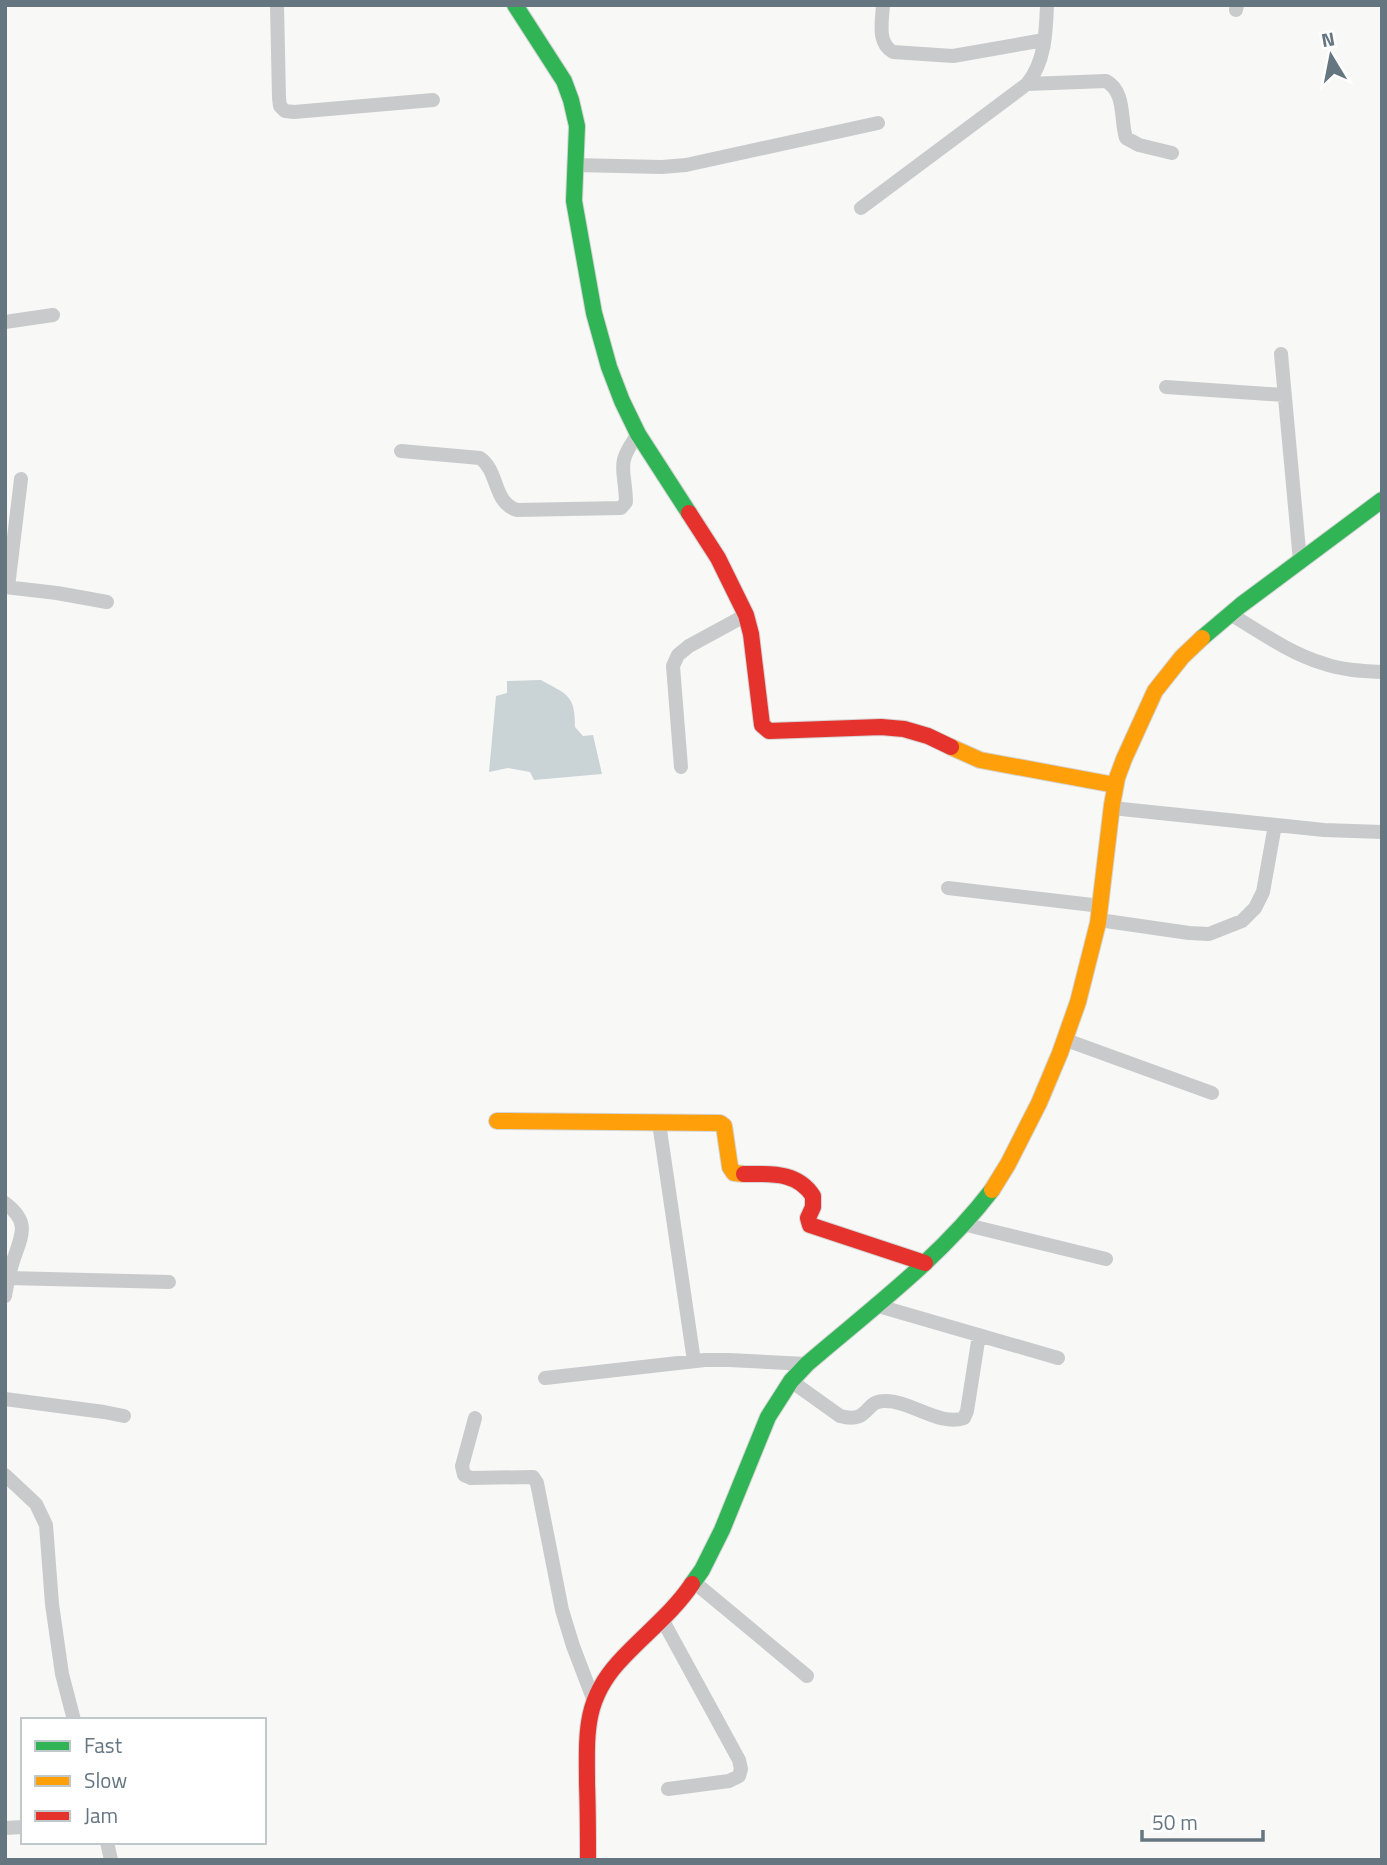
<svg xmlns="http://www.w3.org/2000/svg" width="1387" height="1865" font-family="'Titillium Web',sans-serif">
  <rect width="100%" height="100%" fill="#f8f8f7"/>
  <path fill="#cad3d5" d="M 541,680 C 568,695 575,695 575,727 L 583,736 L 593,735 L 602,774 L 534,780 L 530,772 L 508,768 L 489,772 L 496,696 L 507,693 L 507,681 Z"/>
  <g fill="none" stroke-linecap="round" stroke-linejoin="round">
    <g stroke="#d4d5d5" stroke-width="18">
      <path id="fast" d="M 515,5 L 564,81 L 571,100 L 577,126 L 574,201 L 594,313 L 609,367 L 622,401 L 638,434 L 689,513
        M 1202,638 L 1241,605 L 1382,500
        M 692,1584 L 702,1570 L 722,1530 L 768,1417 L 791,1381 L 807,1364 C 871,1309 940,1258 992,1190"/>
    </g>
    <g stroke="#d4d5d5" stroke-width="18">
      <path id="slow" d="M 951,747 L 980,760 L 1115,785
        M 497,1121 L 720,1123 L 724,1126 L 730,1167 L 734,1173 L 744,1174
        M 992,1190 L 1008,1164 L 1039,1103 L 1060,1053 L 1078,1002 L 1098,923 L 1112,805 L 1117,778 L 1124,759 L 1155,691 L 1182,657 L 1202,638"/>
    </g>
    <g stroke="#d4d5d5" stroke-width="18">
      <path id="jam" d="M 689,513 L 718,558 L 746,615 L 751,634 L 762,725 L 769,731 L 881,727 L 904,729 L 928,736 L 951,747
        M 744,1174 C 770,1174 797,1171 813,1196 L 813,1207 L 808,1218 L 810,1225 L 925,1263
        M 588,1860 C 588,1835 588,1810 587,1784 C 587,1736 583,1702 618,1663 C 642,1636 672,1614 692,1584"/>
    </g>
    <path stroke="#c9cacb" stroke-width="14" d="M 277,5 L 279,98 L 280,106 L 285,111 L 294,112 L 433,100
      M 883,5 C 882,22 877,43 893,52 L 953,56 L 1044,40
      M 1236,10 L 1237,5
      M 1027,84 L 1106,81 C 1126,92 1120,119 1126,138 L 1139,145 L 1172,153
      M 574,165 L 662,167 L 686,165 L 878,123
      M 861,208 L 1027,84 C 1045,62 1046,33 1047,5
      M 5,322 L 53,315
      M 1281,354 L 1300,561
      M 1166,387 L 1284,395
      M 401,451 L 480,458 C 499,471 493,503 517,510 L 621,508 L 626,502 C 625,466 615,466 638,434
      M 5,587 L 57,593 L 107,602
      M 8,587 L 21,479
      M 1230,614 C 1259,631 1289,653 1322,663 C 1341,670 1362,671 1382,672
      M 681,767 L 673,666 L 678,655 L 689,646 L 746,615
      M 1112,808 L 1324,830 L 1382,832
      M 948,888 L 1101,906
      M 1099,920 L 1189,933 L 1209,934 L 1242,921 L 1255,908 L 1263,892 L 1275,825
      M 1066,1040 L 1212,1093
      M 659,1123 L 694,1361
      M 5,1203 C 29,1221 23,1233 14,1258 C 10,1270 7,1283 5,1296
      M 963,1224 L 1106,1259
      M 8,1278 L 169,1282
      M 875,1305 L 1058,1358
      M 545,1378 L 705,1360 L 729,1360 L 807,1364
      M 791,1381 L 840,1416 C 870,1424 864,1401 884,1401 C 910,1400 940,1427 964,1418 L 967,1411 L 979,1335
      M 5,1399 L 104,1412 L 124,1416
      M 475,1418 L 462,1466 L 464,1475 L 471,1478 L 533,1477 L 537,1483 L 562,1610 L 573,1646 L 594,1701
      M 5,1475 L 36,1504 L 46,1525 L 52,1604 L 62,1674 L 74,1720
      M 694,1582 L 807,1676
      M 662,1619 L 739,1760 L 741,1769 L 739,1776 L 729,1781 L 668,1789
      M 5,1828 L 23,1827
      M 107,1842 L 111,1860"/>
    <use href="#fast" stroke="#30b455" stroke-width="16"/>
    <use href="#slow" stroke="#ff9f0a" stroke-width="16"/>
    <use href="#jam" stroke="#e5322d" stroke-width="16"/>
  </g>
  <rect width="1387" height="1865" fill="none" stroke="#657680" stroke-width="14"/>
  <rect x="21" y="1718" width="245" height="126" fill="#ffffff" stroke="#c1c8cc" stroke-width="2"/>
  <rect x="35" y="1741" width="35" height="10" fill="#30b455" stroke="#c1c8cc" stroke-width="2"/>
  <text x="84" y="1753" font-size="21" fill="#657680">Fast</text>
  <rect x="35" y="1776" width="35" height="10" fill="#ff9f0a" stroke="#c1c8cc" stroke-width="2"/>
  <text x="84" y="1788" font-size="21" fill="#657680">Slow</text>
  <rect x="35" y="1811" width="35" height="10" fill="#e5322d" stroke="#c1c8cc" stroke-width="2"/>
  <text x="84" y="1823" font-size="21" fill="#657680">Jam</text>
  <g transform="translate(1331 56) rotate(350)" stroke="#ffffff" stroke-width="5" paint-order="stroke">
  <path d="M0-5L12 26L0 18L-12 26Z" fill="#657680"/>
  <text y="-10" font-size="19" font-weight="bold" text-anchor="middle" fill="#657680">N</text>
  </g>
  <path d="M1142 1830v10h121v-10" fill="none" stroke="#657680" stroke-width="3.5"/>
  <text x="1152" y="1830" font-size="21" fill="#657680" stroke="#ffffff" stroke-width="5" paint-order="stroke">50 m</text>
</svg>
